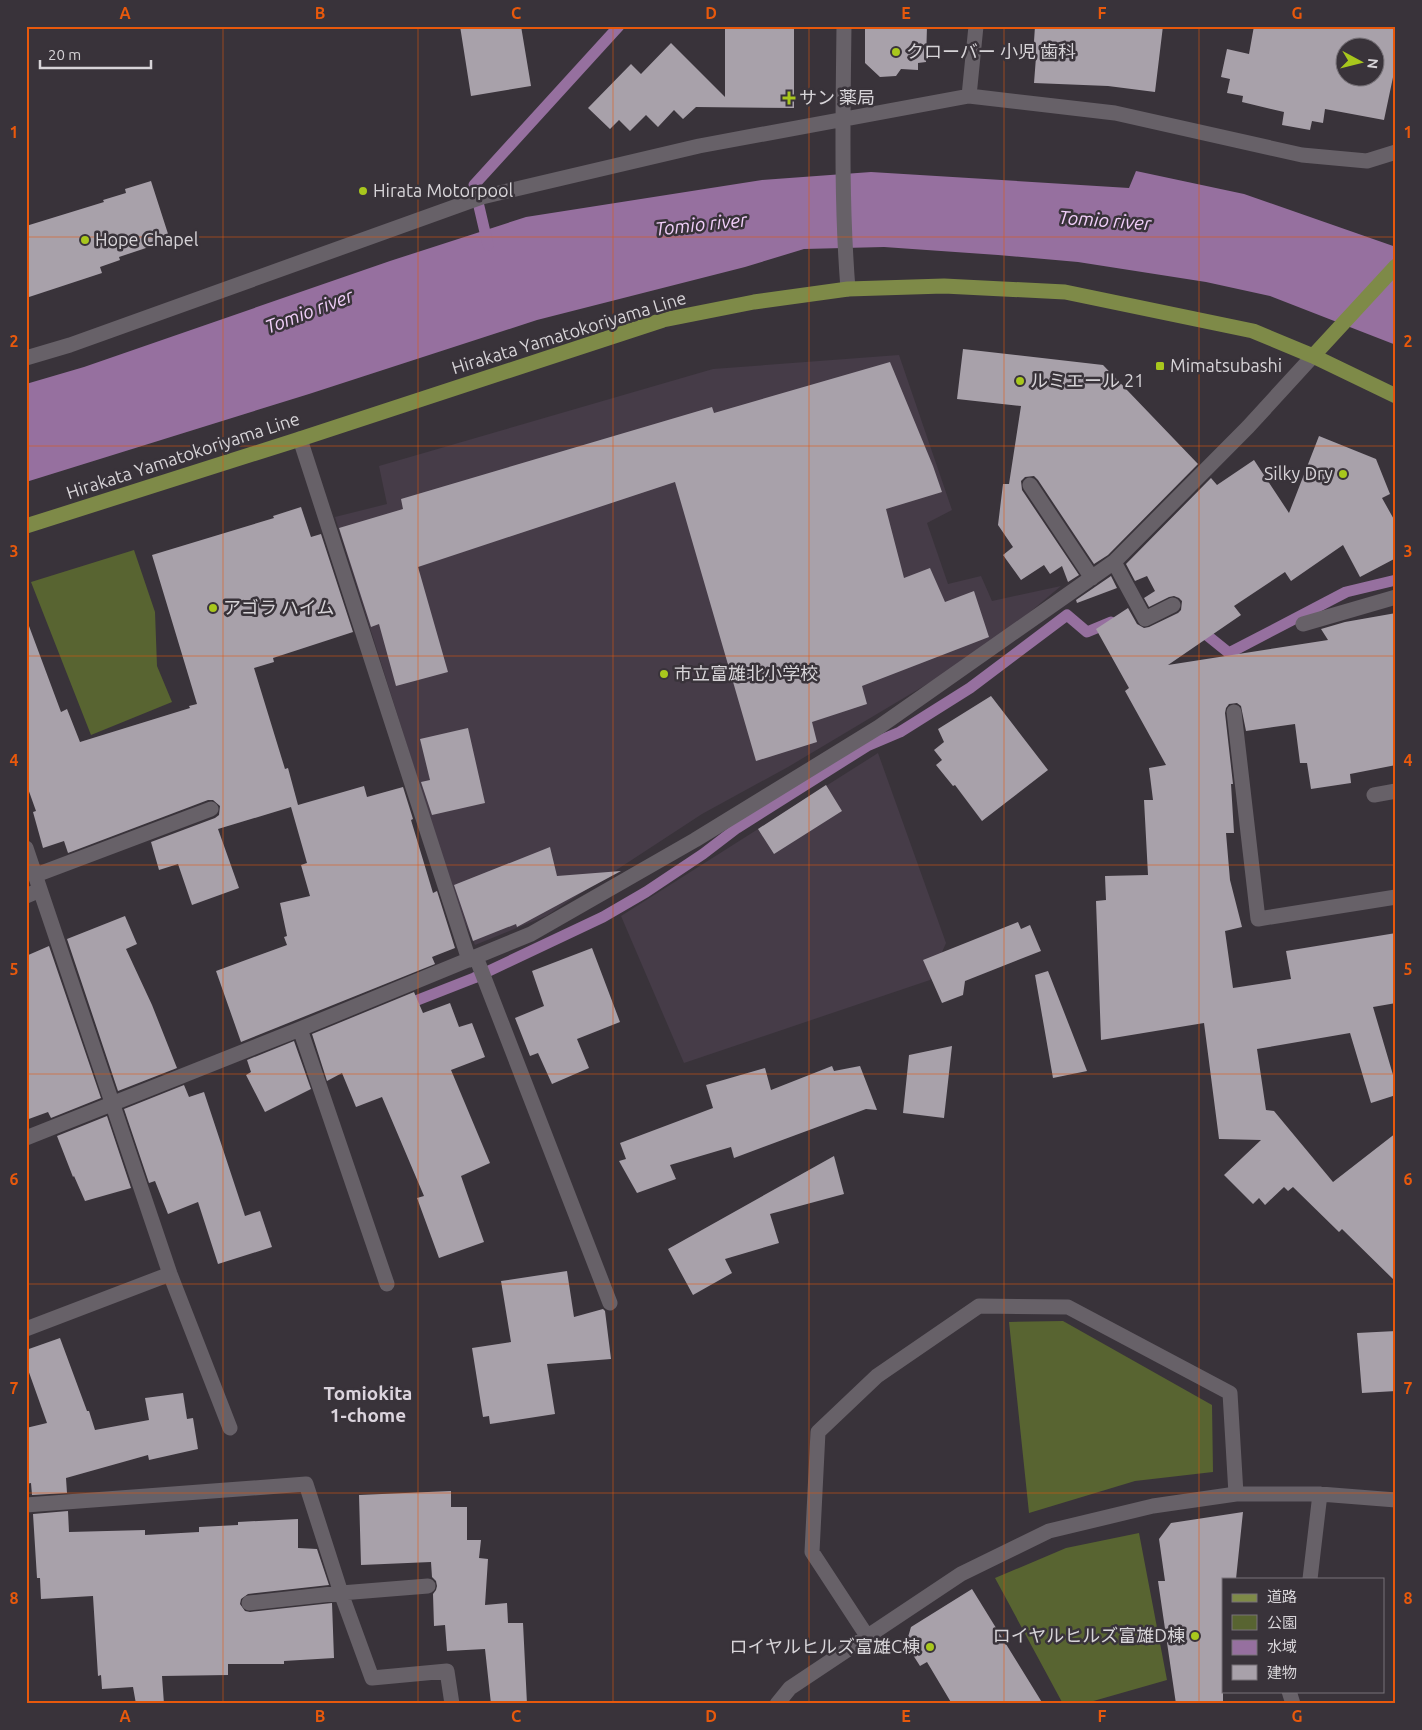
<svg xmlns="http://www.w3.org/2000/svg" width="1422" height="1730" font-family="Ubuntu,'Noto Sans JP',sans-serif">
  <rect width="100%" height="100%" fill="#39333a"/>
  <path fill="#463c48" d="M 899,355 L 952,510 L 927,523 L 948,584 L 981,576 L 992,601 L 1061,586 L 986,649 L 788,767 L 702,814 L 546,916 L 475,945 L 459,910 L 335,517 L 387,504 L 379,466 L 713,369 Z
    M 878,753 L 946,943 L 930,980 L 684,1063 L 621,916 Z"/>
  <path fill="#586431" d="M 134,550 L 155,612 L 157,666 L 172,702 L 91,735 L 31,582 Z
    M 1063,1321 L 1212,1405 L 1213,1472 L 1135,1481 L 1029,1513 L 1009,1322 Z
    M 1139,1533 L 1167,1680 L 1083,1704 L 1063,1704 L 995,1578 L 1066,1548 Z"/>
  <path fill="#96709f" d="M 1136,171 L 1244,194 L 1396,247 L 1396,345 L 1270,296 L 1206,282 L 1078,262 L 998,255 L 884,247 L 804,249 L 745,267 L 537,320 L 309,394 L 26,482 L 26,384 L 84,367 L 390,261 L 526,217 L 762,180 L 871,172 L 1129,188 Z"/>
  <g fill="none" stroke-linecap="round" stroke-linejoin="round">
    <path stroke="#96709f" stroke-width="11" d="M 488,245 L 474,185 L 619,26
      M 1198,628 L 1229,653 L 1346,592 L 1396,580
      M 405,1005 L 474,978 L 603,917 L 646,892 L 703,854 L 737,828 L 867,746 L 900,732 L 970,688 L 1067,615 L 1087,632 L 1111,622"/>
  </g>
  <path fill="#a8a1aa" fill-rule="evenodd" d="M 460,26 L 521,26 L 531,86 L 471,96 Z
    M 725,26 L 794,26 L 794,108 L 696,107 L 683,119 L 674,110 L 658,127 L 646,115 L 630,131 L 619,120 L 610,129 L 588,108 L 631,64 L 641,74 L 671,43 L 725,97 Z
    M 865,26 L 927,26 L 926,62 L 918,63 L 918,70 L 901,69 L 896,76 L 880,77 L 865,63 Z
    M 1035,26 L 1163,26 L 1155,92 L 1108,86 L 1034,83 L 1036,57 L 1033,57 Z
    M 1254,26 L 1396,26 L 1396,63 L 1384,120 L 1325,109 L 1323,123 L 1312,121 L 1310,130 L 1282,125 L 1284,112 L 1242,102 L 1243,96 L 1227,93 L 1230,79 L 1221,77 L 1227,49 L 1249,54 ZM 1344,48 L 1374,48 L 1374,78 L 1344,78 Z
    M 151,181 L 170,240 L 119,257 L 120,260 L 100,267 L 102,273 L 26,298 L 26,226 L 104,202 L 103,200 L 126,193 L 125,189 Z
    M 963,349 L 1103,365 L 1198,464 L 1108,555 L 1094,564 L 1038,480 L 1034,476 L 1025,477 L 1021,481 L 1022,490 L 1079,575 L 1068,582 L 1062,566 L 1050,574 L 1044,565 L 1021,580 L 1003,555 L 1013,547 L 998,525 L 1003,484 L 1009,484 L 1021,406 L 957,399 Z
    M 890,362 L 933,466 L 942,492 L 886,509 L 904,578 L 930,568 L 945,602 L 974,591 L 989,637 L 862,686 L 867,704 L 812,722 L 817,742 L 756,761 L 675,482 L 418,567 L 448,672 L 396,686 L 379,624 L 371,627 L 339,528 L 403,509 L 401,499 L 712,407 L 714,413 Z
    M 1319,436 L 1376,459 L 1390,494 L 1382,498 L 1396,523 L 1396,558 L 1360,577 L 1343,545 L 1291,581 L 1285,572 L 1234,606 L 1241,615 L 1168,665 L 1328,640 L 1321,629 L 1345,622 L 1396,613 L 1396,765 L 1350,774 L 1351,783 L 1311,789 L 1307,763 L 1300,763 L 1295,724 L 1246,731 L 1241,706 L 1237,703 L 1229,704 L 1226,708 L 1225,713 L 1233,784 L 1231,784 L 1234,833 L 1226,833 L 1230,880 L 1242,927 L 1225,931 L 1233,988 L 1291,979 L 1286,951 L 1396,933 L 1396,1003 L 1373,1007 L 1396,1085 L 1396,1095 L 1371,1103 L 1350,1033 L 1257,1049 L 1266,1110 L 1274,1111 L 1333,1182 L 1396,1133 L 1396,1282 L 1342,1229 L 1339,1232 L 1293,1187 L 1288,1191 L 1284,1187 L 1265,1205 L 1259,1198 L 1253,1204 L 1224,1175 L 1261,1140 L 1219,1139 L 1204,1023 L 1101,1040 L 1096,901 L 1106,900 L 1105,876 L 1148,875 L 1144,800 L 1153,800 L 1149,768 L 1166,765 L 1125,691 L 1129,688 L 1096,629 L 1128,608 L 1137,624 L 1144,628 L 1149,627 L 1178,613 L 1181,610 L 1182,601 L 1179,598 L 1174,596 L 1169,597 L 1149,607 L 1144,598 L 1155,591 L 1147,576 L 1135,581 L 1126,564 L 1211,478 L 1217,485 L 1254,460 L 1289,513 Z
    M 301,507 L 311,537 L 321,534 L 353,632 L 273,658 L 274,662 L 254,668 L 285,769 L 288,768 L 298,805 L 364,786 L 367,797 L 403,787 L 413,819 L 411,820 L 433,893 L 437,891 L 455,948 L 432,957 L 435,964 L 241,1042 L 216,971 L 287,945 L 284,937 L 287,936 L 280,903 L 310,896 L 301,865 L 307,863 L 291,807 L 218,829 L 239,888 L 192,905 L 178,864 L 159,870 L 151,842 L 215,818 L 219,815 L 220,806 L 213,800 L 208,800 L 68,853 L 64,841 L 43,848 L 33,812 L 36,811 L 26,783 L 26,627 L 29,626 L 61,712 L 67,709 L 80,742 L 190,708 L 189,706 L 197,704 L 152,555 L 274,518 L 273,516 Z
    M 1111,576 L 1117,588 L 1077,603 L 1076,600 Z
    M 991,696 L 1048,770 L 982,821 L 955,785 L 953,786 L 936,765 L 942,760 L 934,750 L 944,742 L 938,729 Z
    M 468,728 L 485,803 L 432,815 L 421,782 L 430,780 L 420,739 Z
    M 826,785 L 842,811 L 774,854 L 758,829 Z
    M 550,847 L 557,876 L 621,871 L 517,927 L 516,924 L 473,941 L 454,885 Z
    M 125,916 L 137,944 L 126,949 L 152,1005 L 177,1068 L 118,1091 L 67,939 Z
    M 1018,922 L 1021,929 L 1030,925 L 1041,951 L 965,981 L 963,995 L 942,1003 L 923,960 Z
    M 49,946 L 101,1098 L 51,1118 L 48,1112 L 26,1120 L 26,956 Z
    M 592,948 L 620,1022 L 577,1039 L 589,1068 L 552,1084 L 538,1053 L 530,1056 L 515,1018 L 544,1006 L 532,971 Z
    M 1048,971 L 1087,1071 L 1053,1078 L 1035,975 Z
    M 414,992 L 423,1013 L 450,1003 L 459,1027 L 472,1023 L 485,1057 L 451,1070 L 490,1163 L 461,1176 L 484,1242 L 439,1258 L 417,1198 L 424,1196 L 382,1097 L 356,1107 L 342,1073 L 327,1081 L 312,1034 Z
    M 294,1041 L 311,1089 L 265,1112 L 246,1075 L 251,1072 L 247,1060 Z
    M 952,1046 L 944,1118 L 903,1113 L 909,1055 Z
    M 832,1066 L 834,1071 L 860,1066 L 877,1110 L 866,1109 L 734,1158 L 731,1147 L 670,1165 L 676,1179 L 637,1193 L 619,1161 L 626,1159 L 620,1143 L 713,1108 L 706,1085 L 765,1068 L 771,1090 Z
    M 184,1085 L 189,1097 L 204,1092 L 245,1216 L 260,1211 L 272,1247 L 218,1264 L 198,1202 L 168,1214 L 155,1181 L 149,1183 L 124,1109 Z
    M 107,1116 L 131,1188 L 85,1201 L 74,1176 L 73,1177 L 57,1136 Z
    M 834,1156 L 844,1194 L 770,1214 L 779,1243 L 725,1259 L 732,1273 L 693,1295 L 668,1249 Z
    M 567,1271 L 574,1317 L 603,1309 L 605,1311 L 611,1359 L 547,1364 L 555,1414 L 490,1424 L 489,1416 L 483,1417 L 472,1348 L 511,1342 L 501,1281 Z
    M 1396,1331 L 1396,1391 L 1362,1393 L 1357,1333 Z
    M 60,1338 L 87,1411 L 89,1411 L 95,1430 L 149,1420 L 145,1398 L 183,1393 L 187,1419 L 193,1418 L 198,1449 L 149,1460 L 148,1455 L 66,1478 L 67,1493 L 32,1495 L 31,1483 L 26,1484 L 26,1428 L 47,1423 L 26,1364 L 26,1350 Z
    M 451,1491 L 451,1507 L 467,1507 L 467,1540 L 481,1540 L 479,1558 L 488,1559 L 485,1605 L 507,1603 L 508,1623 L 523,1623 L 527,1704 L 491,1704 L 485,1649 L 447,1651 L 445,1625 L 434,1626 L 433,1594 L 436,1590 L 437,1586 L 436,1581 L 432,1577 L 431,1562 L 361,1565 L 359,1495 Z
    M 68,1511 L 69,1532 L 145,1530 L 145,1535 L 199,1532 L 199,1527 L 238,1525 L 238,1522 L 298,1519 L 298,1548 L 317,1549 L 329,1585 L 248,1594 L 241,1599 L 240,1604 L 245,1611 L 250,1612 L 332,1603 L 334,1658 L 284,1661 L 284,1664 L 228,1664 L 228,1675 L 162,1676 L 164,1704 L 136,1704 L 133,1687 L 102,1689 L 101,1675 L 98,1676 L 93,1596 L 41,1599 L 40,1578 L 37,1578 L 33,1514 Z
    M 1243,1512 L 1236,1579 L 1223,1579 L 1223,1704 L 1176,1704 L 1158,1581 L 1165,1581 L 1159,1539 L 1171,1523 Z
    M 972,1589 L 1043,1704 L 952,1704 L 927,1662 L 920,1666 L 906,1644 L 911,1627 Z"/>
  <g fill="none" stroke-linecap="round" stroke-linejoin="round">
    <path stroke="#676168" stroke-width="15" d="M 844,26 C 843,114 841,202 848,289
      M 969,96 L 976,26
      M 26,358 L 70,345 L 482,197 L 699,146 L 969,96 L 1115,113 L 1302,155 L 1367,161 L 1396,152
      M 300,439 L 469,960
      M 1030,485 L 1092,578
      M 1114,562 L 1145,619 L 1173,605
      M 1303,624 L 1396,597
      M 1234,712 L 1258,919 L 1396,897
      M 1374,795 L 1396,791
      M 26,848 L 170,1274 L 230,1428
      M 36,875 L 211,809
      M 26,896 L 40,890
      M 476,957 L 610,1303
      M 300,1029 L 387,1284
      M 26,1138 L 300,1029 L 531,934 L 695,840 L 879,727 L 1114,562 L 1248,427 L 1313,356
      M 26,1329 L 170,1274
      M 26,1505 L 306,1484 L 341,1593 L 372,1678 L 447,1671 L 452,1704
      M 1310,1579 L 1320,1494
      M 249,1603 L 341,1593 L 428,1586
      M 867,1636 L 812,1552 L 818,1432 L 877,1376 L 979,1306 L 1068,1307 L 1230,1393 L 1236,1494
      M 1289,1691 L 1293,1704
      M 777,1704 L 790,1688 L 961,1574 L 1049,1531 L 1153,1506 L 1236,1494 L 1320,1494 L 1396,1500"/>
    <path stroke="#7e8a48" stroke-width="15" d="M 1313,356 L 1396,266
      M 26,526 L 300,439 L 663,320 L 754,302 L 848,289 L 944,286 L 1065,292 L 1253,331 L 1313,356 L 1396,396"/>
  </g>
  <path fill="none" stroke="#e8590c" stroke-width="1" stroke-opacity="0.55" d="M 223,26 L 223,1704M 418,26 L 418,1704M 613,26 L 613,1704M 809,26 L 809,1704M 1004,26 L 1004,1704M 1199,26 L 1199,1704M 26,237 L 1396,237M 26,446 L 1396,446M 26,656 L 1396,656M 26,865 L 1396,865M 26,1074 L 1396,1074M 26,1284 L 1396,1284M 26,1493 L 1396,1493"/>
  <g fill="#a8c71d" stroke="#39333a" stroke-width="2">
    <circle cx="896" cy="52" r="5"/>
    <path d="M786.5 90.5h5v5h5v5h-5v5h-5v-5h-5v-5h5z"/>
    <circle cx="363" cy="191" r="5"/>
    <circle cx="85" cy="240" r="5"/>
    <rect x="1155" y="361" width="10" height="10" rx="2.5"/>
    <circle cx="1020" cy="381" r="5"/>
    <circle cx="1343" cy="474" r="5"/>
    <circle cx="213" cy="608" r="5"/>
    <circle cx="664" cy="674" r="5"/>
    <circle cx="1195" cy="1636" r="5"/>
    <circle cx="930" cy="1647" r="5"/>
  </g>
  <g text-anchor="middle" stroke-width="5" stroke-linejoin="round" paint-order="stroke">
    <g font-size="18" fill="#d7d4d8" stroke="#39333a" text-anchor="start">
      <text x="906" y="58">クローバー 小児 歯科</text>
      <text x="799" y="104">サン 薬局</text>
      <text x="373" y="197">Hirata Motorpool</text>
      <text x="95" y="246">Hope Chapel</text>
      <text x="1170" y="372">Mimatsubashi</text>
      <text x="1030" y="387">ルミエール 21</text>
      <text x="1333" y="480" text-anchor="end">Silky Dry</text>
      <text x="223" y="614">アゴラ ハイム</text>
      <text x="674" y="680">市立富雄北小学校</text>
      <text x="1185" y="1642" text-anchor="end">ロイヤルヒルズ富雄D棟</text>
      <text x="920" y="1653" text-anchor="end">ロイヤルヒルズ富雄C棟</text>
    </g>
    <g font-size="18" fill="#d7d4d8" stroke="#39333a">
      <text transform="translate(569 333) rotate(-17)" y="6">Hirakata Yamatokoriyama Line</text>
      <text transform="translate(183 456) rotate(-18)" y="6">Hirakata Yamatokoriyama Line</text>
    </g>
    <g font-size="19" font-style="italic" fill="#f1cff9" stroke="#39333a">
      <text transform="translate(1105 220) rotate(4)" y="7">Tomio river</text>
      <text transform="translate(701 224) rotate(-6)" y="7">Tomio river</text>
      <text transform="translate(309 311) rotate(-21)" y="7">Tomio river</text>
    </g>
    <g font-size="19" font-weight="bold" fill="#dbd4dd" stroke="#39333a">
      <text x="368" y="1400">Tomiokita<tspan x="368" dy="22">1-chome</tspan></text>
    </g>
  </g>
  <rect width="1422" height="1730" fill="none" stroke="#39333a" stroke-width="55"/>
  <rect x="1222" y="1578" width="162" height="115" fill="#39333a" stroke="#787379"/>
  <rect x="1232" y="1594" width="25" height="8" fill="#7e8a48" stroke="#787379"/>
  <text x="1267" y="1602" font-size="15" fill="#d7d4d8">道路</text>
  <rect x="1232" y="1615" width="25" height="15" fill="#586431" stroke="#787379"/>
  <text x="1267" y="1628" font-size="15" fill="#d7d4d8">公園</text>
  <rect x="1232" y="1640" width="25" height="15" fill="#96709f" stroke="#787379"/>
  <text x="1267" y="1652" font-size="15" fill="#d7d4d8">水域</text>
  <rect x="1232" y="1665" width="25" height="15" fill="#a8a1aa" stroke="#787379"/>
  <text x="1267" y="1678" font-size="15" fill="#d7d4d8">建物</text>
  <g transform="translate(1360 62) rotate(97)"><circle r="24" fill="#39333a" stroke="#787379"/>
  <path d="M0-4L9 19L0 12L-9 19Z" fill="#a8c71d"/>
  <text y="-8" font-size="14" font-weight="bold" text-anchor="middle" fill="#d7d4d8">N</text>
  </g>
  <path d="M40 60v8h111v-8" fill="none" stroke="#d7d4d8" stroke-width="2.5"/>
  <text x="48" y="60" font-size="15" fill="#d7d4d8" stroke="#39333a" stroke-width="4" paint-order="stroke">20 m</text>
  <rect x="28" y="28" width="1366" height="1674" fill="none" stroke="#e8590c" stroke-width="2"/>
  <g font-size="16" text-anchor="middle" font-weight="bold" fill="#e8590c">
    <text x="125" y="19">A</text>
    <text x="320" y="19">B</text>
    <text x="516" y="19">C</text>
    <text x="711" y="19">D</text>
    <text x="906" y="19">E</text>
    <text x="1102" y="19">F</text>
    <text x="1297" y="19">G</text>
    <text x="14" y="138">1</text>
    <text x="1408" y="138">1</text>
    <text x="14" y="347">2</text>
    <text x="1408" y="347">2</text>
    <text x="14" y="557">3</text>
    <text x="1408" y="557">3</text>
    <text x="14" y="766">4</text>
    <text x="1408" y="766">4</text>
    <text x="14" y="975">5</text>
    <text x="1408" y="975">5</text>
    <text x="14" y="1185">6</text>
    <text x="1408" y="1185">6</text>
    <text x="14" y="1394">7</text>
    <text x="1408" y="1394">7</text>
    <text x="14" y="1604">8</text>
    <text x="1408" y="1604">8</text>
    <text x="125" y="1722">A</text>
    <text x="320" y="1722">B</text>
    <text x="516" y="1722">C</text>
    <text x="711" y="1722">D</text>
    <text x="906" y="1722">E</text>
    <text x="1102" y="1722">F</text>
    <text x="1297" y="1722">G</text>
  </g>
</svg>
